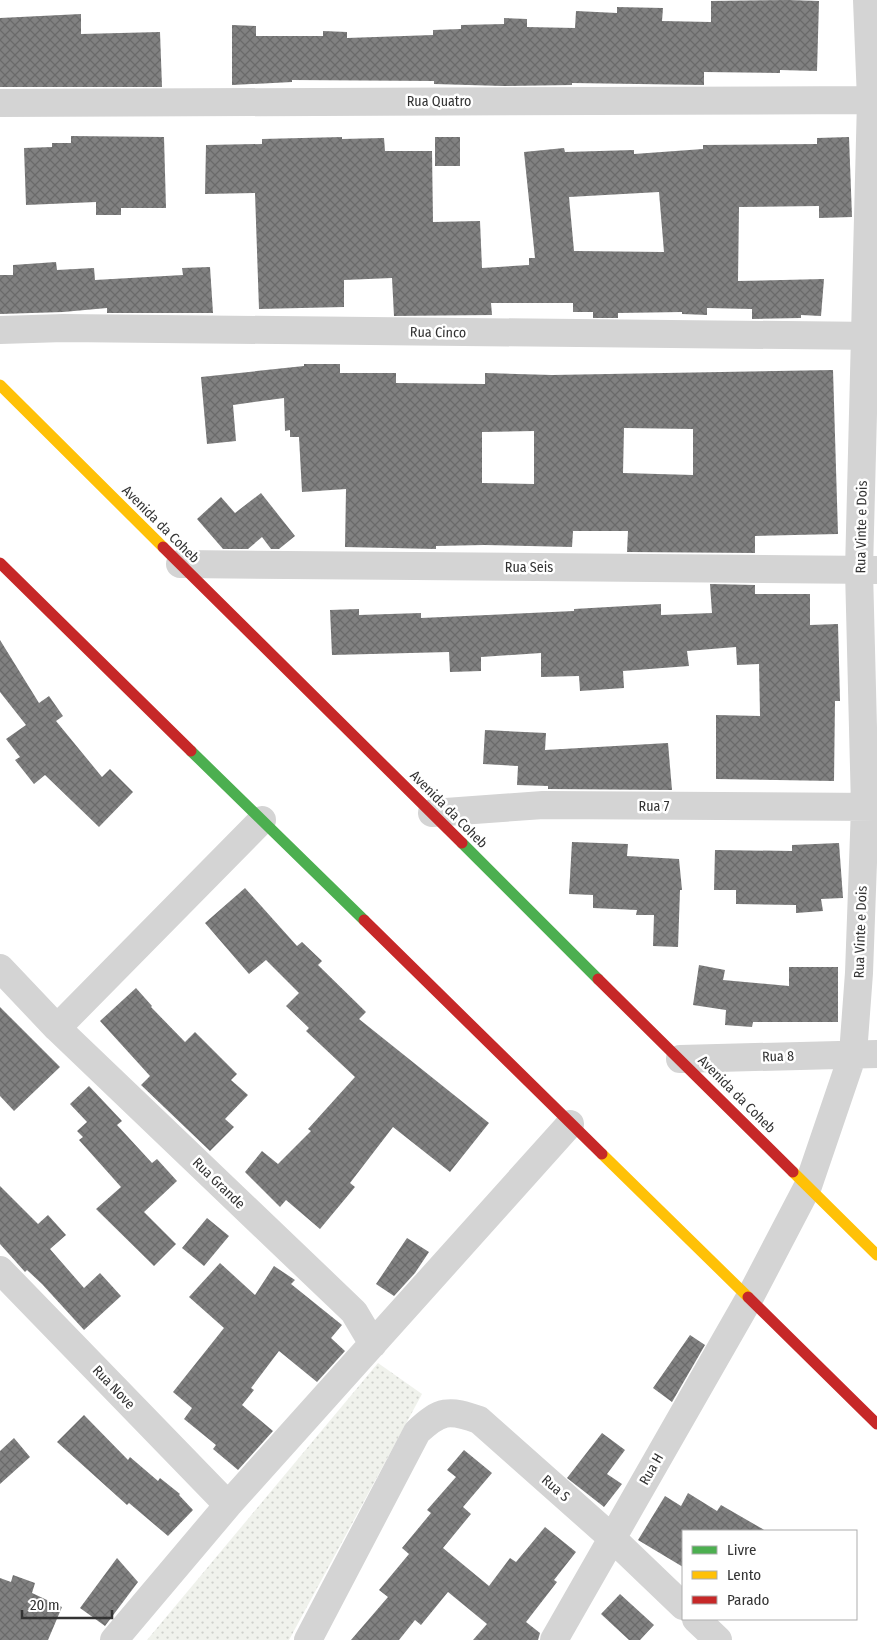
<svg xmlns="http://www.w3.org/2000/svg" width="877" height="1640" font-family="'Fira Sans Condensed',sans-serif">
  <defs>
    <pattern id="grass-dots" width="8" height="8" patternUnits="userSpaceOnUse" patternTransform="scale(1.25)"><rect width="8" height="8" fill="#f0f2ec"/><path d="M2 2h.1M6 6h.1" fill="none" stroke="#ced0cb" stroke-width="1.8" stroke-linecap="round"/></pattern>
    <pattern id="building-cross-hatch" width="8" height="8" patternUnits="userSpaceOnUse" patternTransform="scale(1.25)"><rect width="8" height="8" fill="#818181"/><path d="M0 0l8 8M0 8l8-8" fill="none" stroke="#6a6a6a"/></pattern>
  </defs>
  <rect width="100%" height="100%" fill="#fff"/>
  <path fill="url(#grass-dots)" d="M 378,1363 L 422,1394 L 289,1640 L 147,1640 Z"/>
  <path fill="url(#building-cross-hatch)" fill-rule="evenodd" d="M 788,0 L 819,1 L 817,71 L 780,70 L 780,73 L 704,72 L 704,85 L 572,83 L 572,85 L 503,86 L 434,84 L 434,81 L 292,80 L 292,82 L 232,85 L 232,25 L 256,26 L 256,36 L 323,36 L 323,31 L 347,32 L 347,38 L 433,35 L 433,30 L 461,29 L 461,25 L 504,24 L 504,18 L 527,19 L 527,27 L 575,28 L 576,11 L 617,13 L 617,7 L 663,8 L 662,21 L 711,22 L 711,1 Z
    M 81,14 L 81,34 L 160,32 L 162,87 L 0,87 L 0,18 Z
    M 71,136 L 164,137 L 166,208 L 121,208 L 121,215 L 96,215 L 96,202 L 26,205 L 24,148 L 52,147 L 52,143 L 71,143 Z
    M 342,137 L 342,139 L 384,138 L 385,151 L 432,151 L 433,222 L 480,221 L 482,268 L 529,265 L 529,258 L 535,258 L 524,152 L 564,148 L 565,152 L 634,150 L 634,154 L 703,149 L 703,145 L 817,144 L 817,138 L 849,137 L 852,217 L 819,218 L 819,206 L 739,207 L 738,281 L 824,279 L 821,316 L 801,315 L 801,318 L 752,319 L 752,309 L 707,308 L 707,315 L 682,314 L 682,312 L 618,313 L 618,318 L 593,318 L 593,312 L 573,312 L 573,303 L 491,303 L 492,315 L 394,316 L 392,278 L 344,280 L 344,307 L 259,309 L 255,193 L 205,194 L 206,145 L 262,144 L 262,139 ZM 659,192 L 664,252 L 574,251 L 569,197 Z
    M 435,137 L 460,137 L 460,166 L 435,166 Z
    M 56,262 L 57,270 L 94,268 L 95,280 L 183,275 L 182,268 L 210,267 L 213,313 L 107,313 L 107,308 L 63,312 L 0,314 L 0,275 L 13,275 L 13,265 Z
    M 304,364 L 340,364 L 340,373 L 396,373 L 396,383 L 485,384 L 485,373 L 552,375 L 833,370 L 838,534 L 755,536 L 755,553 L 627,552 L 628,531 L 573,531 L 572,547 L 484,545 L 436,546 L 436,549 L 345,547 L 346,489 L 302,492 L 299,437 L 290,437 L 290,430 L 285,431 L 284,398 L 233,405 L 236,441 L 207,444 L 201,377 L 304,366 ZM 624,428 L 693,429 L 693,475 L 623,473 ZM 534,431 L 534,484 L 482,483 L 482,432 Z
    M 261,493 L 295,536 L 279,549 L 271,549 L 262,537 L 248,549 L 223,549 L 197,519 L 221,497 L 235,513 Z
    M 710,584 L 755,585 L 755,594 L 810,594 L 810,625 L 838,624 L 840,701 L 835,701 L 834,781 L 716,779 L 716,715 L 760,716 L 759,664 L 737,665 L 736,647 L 687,651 L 689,666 L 623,671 L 624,688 L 580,691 L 579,676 L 541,677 L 541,653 L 481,657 L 481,671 L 450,672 L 449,652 L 332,655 L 330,610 L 359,609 L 359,615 L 421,613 L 421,618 L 574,611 L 574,609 L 661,604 L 661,615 L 712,613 Z
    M 0,640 L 39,703 L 49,696 L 63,716 L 56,721 L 102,777 L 110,769 L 133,792 L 99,827 L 45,775 L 34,784 L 15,760 L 20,757 L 6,739 L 26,725 L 0,692 Z
    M 485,730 L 546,733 L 545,750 L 668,743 L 672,790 L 548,789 L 548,786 L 517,785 L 518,766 L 483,764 Z
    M 572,842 L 628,844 L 627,856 L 679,859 L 682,890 L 680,890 L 678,947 L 653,946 L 654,915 L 636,915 L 637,910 L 593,908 L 593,895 L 569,894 Z
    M 839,843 L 843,898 L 821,899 L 823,911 L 796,913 L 796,905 L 736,904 L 736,890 L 714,890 L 715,850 L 792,851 L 792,845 Z
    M 245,888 L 297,946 L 302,942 L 322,961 L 318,965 L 366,1012 L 359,1019 L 489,1123 L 450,1172 L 393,1127 L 350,1183 L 355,1187 L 320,1229 L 286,1200 L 280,1207 L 245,1172 L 262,1151 L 278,1164 L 311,1131 L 308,1129 L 355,1077 L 306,1031 L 309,1028 L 286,1006 L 299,993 L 266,960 L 249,974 L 205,923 Z
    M 699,965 L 725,970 L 723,980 L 789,986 L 789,967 L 838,967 L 838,1022 L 753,1022 L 752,1027 L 725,1025 L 726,1010 L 693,1005 Z
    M 136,988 L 152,1006 L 151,1007 L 185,1042 L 195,1032 L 237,1074 L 231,1080 L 248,1095 L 225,1119 L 234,1127 L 210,1151 L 141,1085 L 150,1076 L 100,1021 Z
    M 0,1007 L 60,1067 L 14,1111 L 0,1096 Z
    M 89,1086 L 122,1121 L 117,1125 L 152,1163 L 157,1159 L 177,1181 L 144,1212 L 176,1244 L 154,1266 L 96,1209 L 121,1187 L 79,1140 L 83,1137 L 77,1131 L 87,1122 L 70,1104 Z
    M 0,1186 L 38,1224 L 48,1215 L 66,1235 L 50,1249 L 84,1288 L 100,1273 L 121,1296 L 84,1330 L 42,1284 L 27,1270 L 25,1272 L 0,1244 Z
    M 207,1218 L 229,1236 L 204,1266 L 182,1248 Z
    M 407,1238 L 429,1252 L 415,1273 L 394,1296 L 376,1284 Z
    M 220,1263 L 255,1295 L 274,1266 L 295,1280 L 291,1284 L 342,1325 L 331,1338 L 345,1351 L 317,1382 L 279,1351 L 251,1388 L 254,1390 L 242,1405 L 273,1431 L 238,1470 L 213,1449 L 216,1445 L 184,1419 L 192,1408 L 173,1392 L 224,1328 L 189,1297 Z
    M 690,1335 L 705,1345 L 672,1402 L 653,1388 Z
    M 84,1415 L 128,1460 L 130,1457 L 158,1481 L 160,1478 L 180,1494 L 179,1495 L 193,1510 L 168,1536 L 129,1503 L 127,1505 L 57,1442 Z
    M 602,1433 L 625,1450 L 607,1474 L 622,1484 L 604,1507 L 567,1478 Z
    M 14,1438 L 30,1457 L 0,1484 L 0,1451 Z
    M 464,1450 L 492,1473 L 463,1507 L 471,1514 L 443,1548 L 489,1586 L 510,1558 L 516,1562 L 545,1527 L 576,1552 L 554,1580 L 557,1582 L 526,1622 L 540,1633 L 538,1640 L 473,1640 L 487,1624 L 448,1592 L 421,1625 L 415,1620 L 399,1640 L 351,1640 L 388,1597 L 379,1590 L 409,1554 L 402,1548 L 431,1513 L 427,1510 L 456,1477 L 447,1470 Z
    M 688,1493 L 717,1511 L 721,1505 L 766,1531 L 683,1531 L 683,1567 L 638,1540 L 665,1496 L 681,1506 Z
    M 117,1558 L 138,1582 L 105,1626 L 80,1608 Z
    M 13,1575 L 35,1583 L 32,1593 L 62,1607 L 48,1640 L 0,1640 L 0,1578 L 11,1582 Z
    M 620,1594 L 654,1625 L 640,1640 L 629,1640 L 601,1614 Z"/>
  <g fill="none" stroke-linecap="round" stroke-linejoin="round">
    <path stroke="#d4d4d4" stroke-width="28" d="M 0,103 L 877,100
      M 0,330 L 64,328 L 877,336
      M 180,564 L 877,570
      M 432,813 L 543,805 L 877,807
      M 0,968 L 57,1028 L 354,1312 L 373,1344
      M 57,1028 L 262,820
      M 680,1059 L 877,1054
      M 0,1270 L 228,1505
      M 696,1619 L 718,1640
      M 114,1640 L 228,1505 L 570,1124
      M 308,1640 L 417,1432 C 440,1410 449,1409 479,1420 L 612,1538 L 683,1606
      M 554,1640 L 749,1299 L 808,1186 L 853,1054 L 859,973 L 865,807 L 859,570 L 871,100 L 867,0"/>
    <path stroke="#4caf50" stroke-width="11" d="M 191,751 L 364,920
      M 462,843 L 598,979"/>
    <path stroke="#ffc107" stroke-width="11" d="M 0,385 L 163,547
      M 602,1154 L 748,1297
      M 793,1172 L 877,1255"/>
    <path stroke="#c62828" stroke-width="11" d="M 163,547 L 462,843
      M 0,563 L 191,751
      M 364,920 L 602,1154
      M 598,979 L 793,1172
      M 748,1297 L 877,1424"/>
  </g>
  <g text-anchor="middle" stroke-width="5" stroke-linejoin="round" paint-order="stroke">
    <g font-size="14" fill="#333" stroke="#fff">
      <text x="439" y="106">Rua Quatro</text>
      <text transform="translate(438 332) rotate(1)" y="5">Rua Cinco</text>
      <text transform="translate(161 524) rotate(45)" y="5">Avenida da Coheb</text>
      <text transform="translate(861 527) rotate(-89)" y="5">Rua Vinte e Dois</text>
      <text x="529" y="572">Rua Seis</text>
      <text x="654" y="811">Rua 7</text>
      <text transform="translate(449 809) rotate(45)" y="5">Avenida da Coheb</text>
      <text transform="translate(860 932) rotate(-88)" y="5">Rua Vinte e Dois</text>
      <text transform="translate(778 1056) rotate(-2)" y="5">Rua 8</text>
      <text transform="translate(737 1094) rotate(45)" y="5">Avenida da Coheb</text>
      <text transform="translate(219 1183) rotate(44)" y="5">Rua Grande</text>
      <text transform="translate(114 1387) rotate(46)" y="5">Rua Nove</text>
      <text transform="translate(651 1469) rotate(-60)" y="5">Rua H</text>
      <text transform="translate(556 1488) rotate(41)" y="5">Rua S</text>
    </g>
  </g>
  <rect x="682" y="1530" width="175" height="90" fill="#ffffff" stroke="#adadad"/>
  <rect x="692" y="1546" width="25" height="8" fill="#4caf50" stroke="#adadad"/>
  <text x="727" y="1555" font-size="15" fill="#333333">Livre</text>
  <rect x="692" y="1571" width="25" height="8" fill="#ffc107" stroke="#adadad"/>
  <text x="727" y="1580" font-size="15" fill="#333333">Lento</text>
  <rect x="692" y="1596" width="25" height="8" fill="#c62828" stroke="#adadad"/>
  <text x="727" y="1605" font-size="15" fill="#333333">Parado</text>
  <path d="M22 1610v8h90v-8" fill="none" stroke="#333333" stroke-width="2.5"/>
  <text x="30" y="1610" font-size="15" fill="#333333" stroke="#ffffff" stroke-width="4" paint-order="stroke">20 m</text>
</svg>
